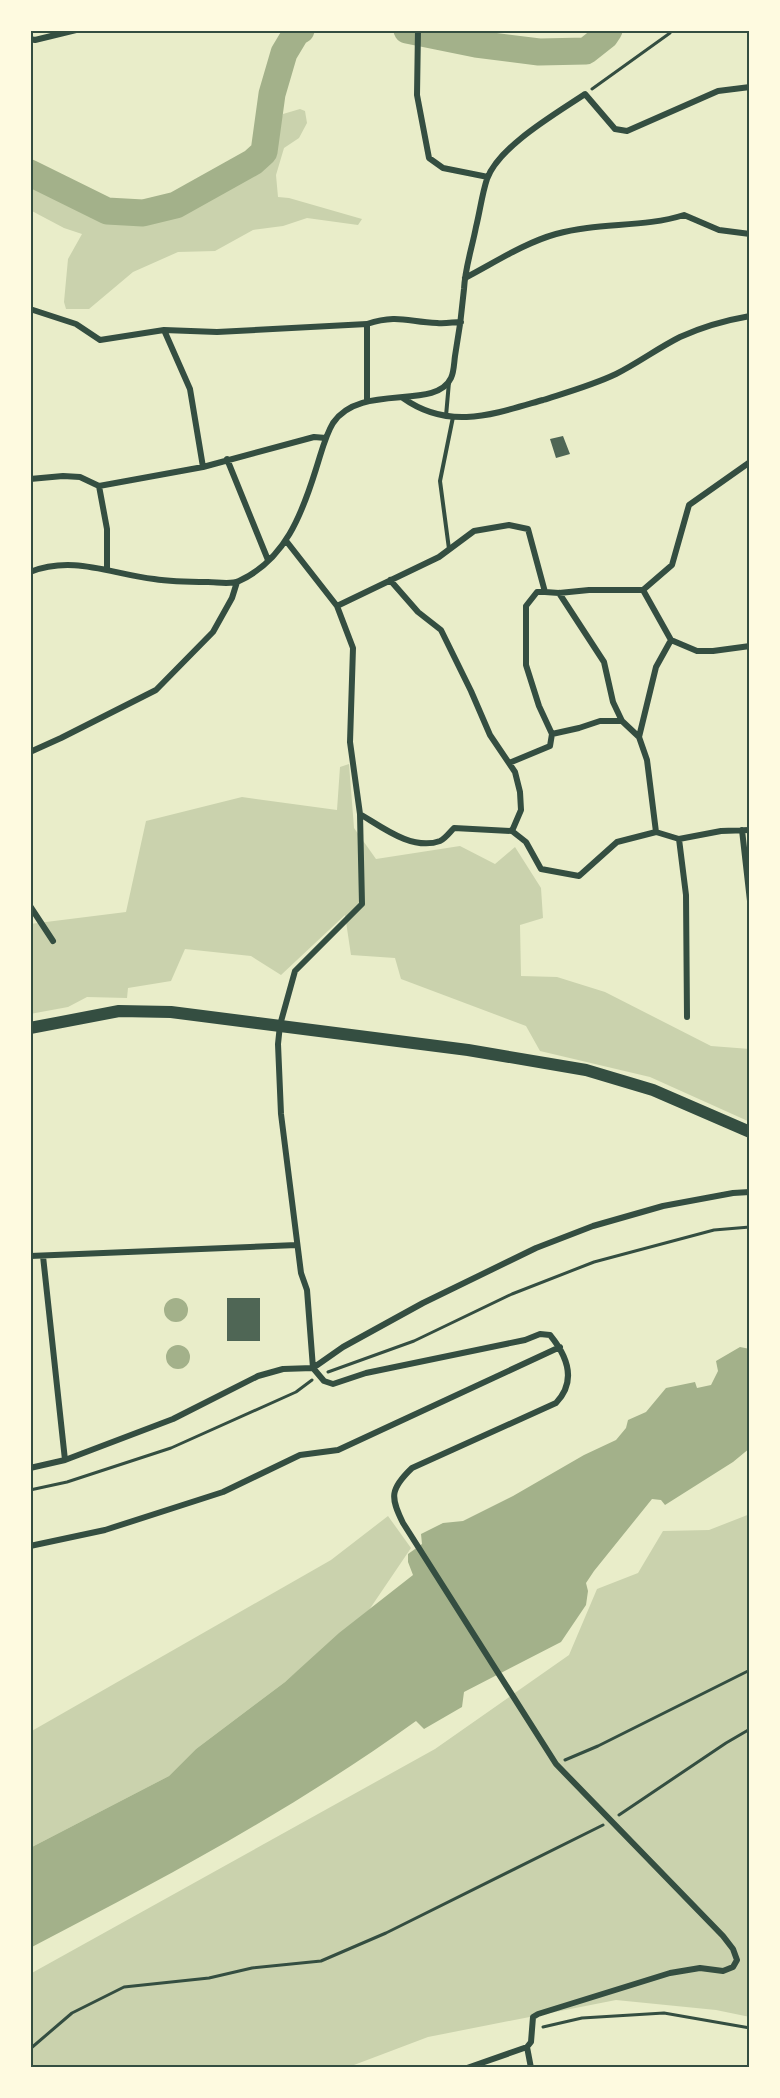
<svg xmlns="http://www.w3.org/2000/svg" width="780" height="2098" font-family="Montserrat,sans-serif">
  <rect width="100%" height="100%" fill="#e9edc9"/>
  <path fill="#cad2ad" d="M 300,109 L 305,111 L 307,123 L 299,138 L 284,148 L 276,175 L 278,197 L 289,198 L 362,219 L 358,225 L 307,218 L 283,226 L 253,230 L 215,251 L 178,252 L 133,272 L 89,309 L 66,309 L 64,302 L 68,259 L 82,234 L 64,228 L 30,210 L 30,160 L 51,180 L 83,189 L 90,198 L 118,207 L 121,222 L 127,224 L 230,183 L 269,153 L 283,114 Z
    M 349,764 L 354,828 L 376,859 L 460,846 L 495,864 L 515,847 L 541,888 L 543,918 L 520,925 L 521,976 L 557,977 L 605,992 L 711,1046 L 750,1049 L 750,1122 L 650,1077 L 540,1051 L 526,1026 L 401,979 L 395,958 L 351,955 L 345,915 L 281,975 L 251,956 L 185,949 L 171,981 L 128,988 L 127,998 L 87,997 L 68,1007 L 30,1014 L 30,924 L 126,912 L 146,821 L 242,797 L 337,810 L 340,767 Z
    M 750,1514 L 750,2017 L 716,2010 L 616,2000 L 428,2037 L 346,2068 L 30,2068 L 30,1974 L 435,1749 L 569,1655 L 597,1589 L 638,1573 L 663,1531 L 709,1530 Z
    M 388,1516 L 411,1548 L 369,1610 L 285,1682 L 196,1749 L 169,1776 L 30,1848 L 30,1732 L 331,1560 Z"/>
  <path fill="#a3b18a" d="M164 1310a12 12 0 1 1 24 0a12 12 0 1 1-24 0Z
    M166 1357a12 12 0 1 1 24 0a12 12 0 1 1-24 0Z
    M 740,1347 L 750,1349 L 750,1448 L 733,1462 L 665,1505 L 661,1500 L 652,1499 L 594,1571 L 586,1583 L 588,1591 L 586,1605 L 561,1642 L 464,1692 L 462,1707 L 424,1729 L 416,1721 C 294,1809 163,1879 30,1948 L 30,1848 L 169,1776 L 196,1749 L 285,1682 L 339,1633 L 413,1575 L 408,1562 L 408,1554 L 422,1544 L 421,1534 L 443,1523 L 463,1521 L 513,1496 L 584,1455 L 616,1440 L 626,1428 L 628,1420 L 646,1412 L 666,1388 L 695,1382 L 697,1388 L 711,1385 L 718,1371 L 716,1361 Z"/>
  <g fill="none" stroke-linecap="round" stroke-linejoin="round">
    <path stroke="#a3b18a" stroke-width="27" d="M 407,30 L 476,44 L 539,52 L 586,51 L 605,36 L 609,30
      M 30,173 L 107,211 L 143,213 L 176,205 L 253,162 L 264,152 L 272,94 L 284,53 L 296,33 L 301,30"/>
  </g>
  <path fill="#4f6655" d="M 563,436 L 570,454 L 556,458 L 550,439 Z
    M 227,1298 L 260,1298 L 260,1341 L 227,1341 Z"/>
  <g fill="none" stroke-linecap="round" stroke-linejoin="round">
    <path stroke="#344e41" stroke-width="3" d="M 592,89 L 670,33 L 672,30
      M 328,1372 L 414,1341 L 512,1294 L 594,1262 L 714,1230 L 750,1227
      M 30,1490 L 67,1482 L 171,1448 L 296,1392 L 312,1380
      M 565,1760 L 598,1746 L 750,1670
      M 619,1815 L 726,1743 L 750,1729
      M 543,2027 L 582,2018 L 664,2013 L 750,2028
      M 30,2049 L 72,2013 L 124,1987 L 209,1978 L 252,1968 L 321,1961 L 386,1933 L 603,1825"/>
    <path stroke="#344e41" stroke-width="4" d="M 446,416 L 449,382
      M 449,549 L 440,481 L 453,417"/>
    <path stroke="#344e41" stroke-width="6" d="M 418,30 L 417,95 L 429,158 L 443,168 L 488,177
      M 30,39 L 35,40 L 76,30
      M 465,278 C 494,263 524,243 556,234 C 598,222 643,228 684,215 L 719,230 L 750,234
      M 30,309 L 76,324 L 100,340 L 164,330 L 217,332 L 367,324 L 367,401
      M 367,324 C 398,314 408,322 437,323 C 445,324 454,322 461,322
      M 164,330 L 190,389 L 203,467
      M 403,398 C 449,431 494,414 543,400 C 568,392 593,385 616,374 C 638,363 658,348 680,337 C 702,327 727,320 750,316
      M 227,459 L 268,560
      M 30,479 L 63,476 L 80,477 L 99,486 L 203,467 L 314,437 L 326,438
      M 99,486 L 107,529 L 107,569
      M 287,542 L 337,606 L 353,648 L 350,742 L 360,814 C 382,827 412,851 440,841 C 445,839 450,832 454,828 L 512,831 L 526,842 L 541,869 L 579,876 L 617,842 L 656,832 L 679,839 L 721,831 L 750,830
      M 30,572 C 73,555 111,574 154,579 C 172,582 190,582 208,582 C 217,582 231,585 239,581 C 285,560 302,514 316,469 C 321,454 325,436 333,423 C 360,382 436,411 451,378 C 454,372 454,363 455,356 C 459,334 462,312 464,289 C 465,268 472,248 476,227 C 480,211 482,194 487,179 C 499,146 557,113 585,94 L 615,129 L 627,131 L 718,91 L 750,87
      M 390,580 L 418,612 L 441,630 L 471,691 L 490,735 L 515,772 L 520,792 L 521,810 L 512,831
      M 643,590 L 671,640 L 697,651 L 713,651 L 750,646
      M 559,593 L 604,662 L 613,702 L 622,721 L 639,737 L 647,760 L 656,832
      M 337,606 L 439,557 L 474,531 L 509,525 L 528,529 L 545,592 L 559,593 L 589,590 L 643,590 L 672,565 L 689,505 L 750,462
      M 552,734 L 579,728 L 600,721 L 622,721
      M 639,737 L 656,667 L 671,640
      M 30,752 L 61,738 L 156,690 L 213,632 L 232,598 L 237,582
      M 509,763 L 550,746 L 552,734 L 539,706 L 526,665 L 526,606 L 537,592 L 545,592
      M 360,814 L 362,904 L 295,971 L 280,1025 L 278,1044 L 281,1114 L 301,1273 L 307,1290 L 313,1368 L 324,1381 L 333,1384 L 366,1373 L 525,1340 L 540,1334 L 550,1335 C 568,1357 577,1381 556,1403 L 412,1468 C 390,1489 390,1497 403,1523 L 556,1764 L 723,1936 L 733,1949 L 737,1960 L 733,1967 L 723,1971 L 700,1968 L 670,1973 L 538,2014 L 533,2017 L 531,2042 L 527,2047 L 467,2068
      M 742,830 L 750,901
      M 679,839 L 686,895 L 687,1017
      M 30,906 L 53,941
      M 30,1256 L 297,1245
      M 43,1256 L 65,1460
      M 30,1468 L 65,1460 L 173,1419 L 258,1376 L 283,1369 L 313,1368 L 343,1347 L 423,1303 L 536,1248 L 593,1226 L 663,1206 L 733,1193 L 750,1192
      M 30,1546 L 105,1530 L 223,1492 L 300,1455 L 338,1450 L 560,1347
      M 527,2047 L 531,2068"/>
    <path stroke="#344e41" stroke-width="12" d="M 30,1028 L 119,1011 L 171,1012 L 468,1050 L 586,1070 L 653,1090 L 750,1132"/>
  </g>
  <rect width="780" height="2098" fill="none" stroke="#fefae0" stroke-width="63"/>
  <rect x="32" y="32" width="716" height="2034" fill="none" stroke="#344e41" stroke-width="2"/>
</svg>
